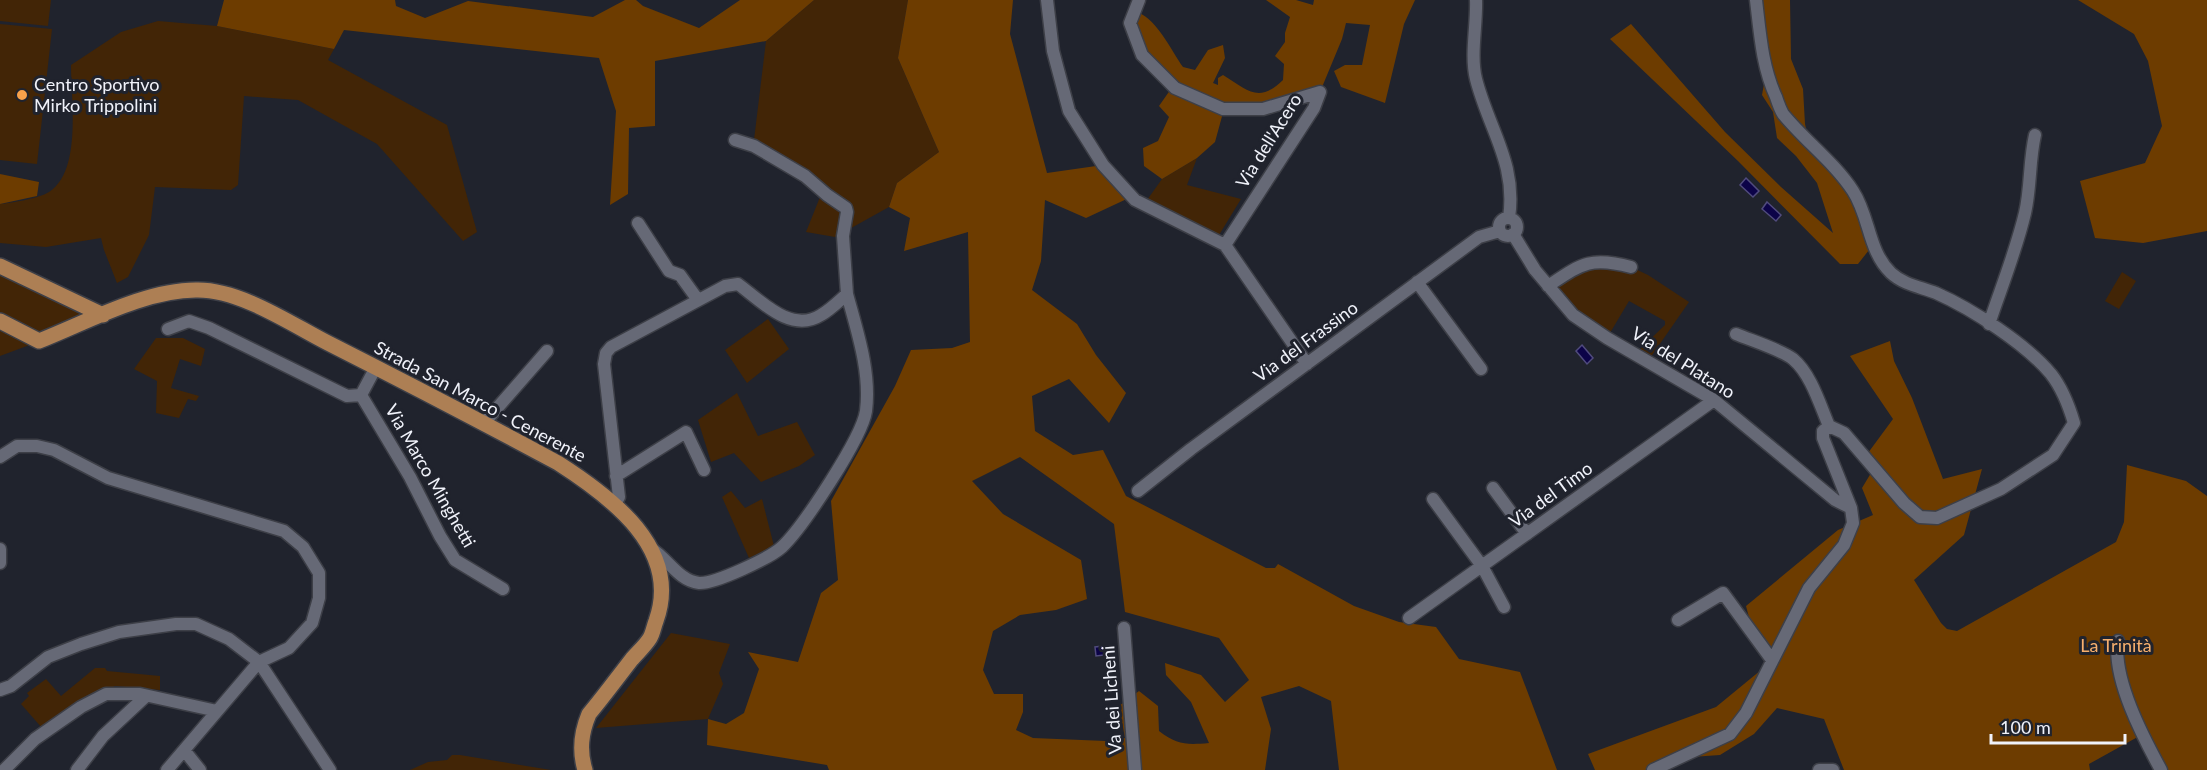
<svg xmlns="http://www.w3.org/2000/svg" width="2207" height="770" font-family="Lato,sans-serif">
  <rect width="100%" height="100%" fill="#20232d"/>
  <path fill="#422506" d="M 0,0 L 51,0 L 48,26 L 0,21 Z
    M 814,0 L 908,0 L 898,58 L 939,152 L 897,183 L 889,207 L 835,237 L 806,232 L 820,197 L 754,140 L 766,41 Z
    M 158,21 L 217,26 L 334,49 L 328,60 L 447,125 L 477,232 L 463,241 L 377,144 L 298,100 L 244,96 L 238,185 L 231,190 L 155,187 L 149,235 L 128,277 L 117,283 L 104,250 L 101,238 L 46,247 L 0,243 L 0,204 C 12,203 40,198 49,192 C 82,171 71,100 71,65 L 121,32 Z
    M 0,24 L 52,29 L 37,164 L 0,160 Z
    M 1197,158 L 1187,185 L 1241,199 L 1219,235 L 1147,200 L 1162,179 Z
    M 1589,262 L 1631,267 L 1648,275 L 1689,302 L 1648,361 L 1635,354 L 1665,325 L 1665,321 L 1629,301 L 1607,338 L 1548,286 Z
    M 0,271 L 94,314 L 38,337 L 0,317 Z
    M 2122,272 L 2136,281 L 2119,309 L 2105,301 Z
    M 768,319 L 789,349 L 747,383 L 725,350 Z
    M 0,325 L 35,343 L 0,356 Z
    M 156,338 L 183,338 L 205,349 L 201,366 L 180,359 L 171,388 L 199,396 L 196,401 L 188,399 L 179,418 L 156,413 L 157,381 L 134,369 Z
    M 737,393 L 758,436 L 797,422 L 815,455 L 799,466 L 761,482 L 734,453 L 711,462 L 698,420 Z
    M 731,491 L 745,508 L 762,499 L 774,546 L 749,558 L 722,497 Z
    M 671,633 L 730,644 L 719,673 L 723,684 L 708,719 L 596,728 Z
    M 95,668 L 105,668 L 107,671 L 160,676 L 160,690 L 115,686 L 42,728 L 21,704 L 29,696 L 27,693 L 46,679 L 61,696 Z
    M 452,755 L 460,755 L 551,770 L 410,770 L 428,762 L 447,760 Z"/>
  <path fill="#6d3c00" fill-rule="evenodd" d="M 224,0 L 395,0 L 396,6 L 425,18 L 468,1 L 593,17 L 625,0 L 636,0 L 643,6 L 699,28 L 740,0 L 814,0 L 766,41 L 655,61 L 655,126 L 629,128 L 628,194 L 610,205 L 616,111 L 599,58 L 344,30 L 334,49 L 217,26 Z
    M 908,0 L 1013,0 L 1010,34 L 1047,173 L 1103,165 L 1131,197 L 1086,218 L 1045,200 L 1041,261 L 1032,290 L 1077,324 L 1096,355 L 1126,393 L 1109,423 L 1069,379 L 1032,396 L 1035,431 L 1073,455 L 1103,450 L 1126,496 L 1266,568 L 1275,568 L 1278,564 L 1354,606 L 1399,622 L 1436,627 L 1459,659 L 1520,672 L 1557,770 L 1339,770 L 1331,701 L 1299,686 L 1261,697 L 1271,729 L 1265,770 L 829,770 L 827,765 L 707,745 L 708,719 L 726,724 L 744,713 L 759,669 L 748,652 L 798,662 L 821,593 L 838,580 L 831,501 L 895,386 L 911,350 L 952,348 L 970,342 L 968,232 L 904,251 L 910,218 L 889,207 L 897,183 L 939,152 L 898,58 ZM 1020,457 L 1114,524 L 1125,612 L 1219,638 L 1249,680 L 1225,702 L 1201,675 L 1165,663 L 1166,675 L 1191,702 L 1209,743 C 1187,745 1177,745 1159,731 L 1158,706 L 1139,691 L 1119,706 L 1125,738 L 1106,741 L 1033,738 L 1016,730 L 1023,712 L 1023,694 L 994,694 L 983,670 L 993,631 L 1020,615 L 1056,610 L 1087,599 L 1081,560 L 1003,514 L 972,481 Z
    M 1266,0 L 1296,0 L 1313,5 L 1314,0 L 1415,0 L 1404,24 L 1385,103 L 1341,87 L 1334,71 L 1345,65 L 1362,65 L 1370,25 L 1346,23 L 1342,39 L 1320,92 L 1263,108 L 1224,109 L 1215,142 L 1197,158 L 1162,179 L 1144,166 L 1143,148 L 1158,141 L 1169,117 L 1159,106 L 1173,86 L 1142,55 L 1134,12 C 1154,13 1172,52 1183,67 L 1195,70 L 1208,50 L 1223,45 L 1225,58 L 1213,83 L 1218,85 L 1218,78 L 1223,75 C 1248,90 1258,104 1283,80 L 1284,64 L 1275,56 L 1285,42 L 1285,33 L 1290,17 Z
    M 1756,0 L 1790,0 L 1791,59 L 1803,89 L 1805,124 L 1809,141 L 1863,213 L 1869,250 L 1858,264 L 1840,264 L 1738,161 L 1610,39 L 1631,24 L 1725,132 L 1781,187 L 1833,233 L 1817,183 L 1796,156 L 1777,138 L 1773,112 L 1762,95 L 1766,73 Z
    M 2078,0 L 2207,0 L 2207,231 L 2143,243 L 2095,238 L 2080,181 L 2145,163 L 2162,126 L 2148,61 L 2134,34 Z
    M 0,174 L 39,182 L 37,196 L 0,204 Z
    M 1890,341 L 1894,361 L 1912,398 L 1943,479 L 1982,469 L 1964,535 L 1914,580 L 1941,623 L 1947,629 L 1957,631 L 2116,542 L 2124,522 L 2127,465 L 2186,481 L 2207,496 L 2207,770 L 2161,770 L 2143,734 L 2089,764 L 2090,770 L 1844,770 L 1824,719 L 1777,708 L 1754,734 L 1720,755 L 1678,758 L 1658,770 L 1595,770 L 1588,754 L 1716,707 L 1772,661 L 1754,636 L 1746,606 L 1838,530 L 1873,515 L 1862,488 L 1874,468 L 1865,457 L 1893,419 L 1850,356 Z"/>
  <path fill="#0c0348" stroke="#504b7d" stroke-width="1.5" d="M 1746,178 L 1759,191 L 1753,197 L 1740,185 Z
    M 1767,202 L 1781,215 L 1776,221 L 1762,209 Z
    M 1582,345 L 1593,358 L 1587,364 L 1576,351 Z
    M 1112,645 L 1112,654 L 1096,656 L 1095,647 Z"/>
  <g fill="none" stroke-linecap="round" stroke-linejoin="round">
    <g stroke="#3d3f47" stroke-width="15">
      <path id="minor" d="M 1047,0 L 1053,51 L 1069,111 L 1103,165 L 1135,200 L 1225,245 L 1307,364
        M 1139,0 L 1130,23 L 1142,55 L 1175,88 L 1223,109 L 1263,109 L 1320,92 L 1314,108 L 1225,245
        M 1476,0 C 1477,25 1470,55 1476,79 C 1489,130 1517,163 1509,218
        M 1756,0 C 1760,34 1762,66 1776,97 C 1778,103 1780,109 1783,114 C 1805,141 1834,162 1853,191 C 1870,217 1868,251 1891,273 C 1904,285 1921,287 1936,293 C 1972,309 2026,344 2051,374 C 2062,388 2069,406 2074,423 L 2053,455 L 2001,489 L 1937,518 L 1920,517 L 1904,503 L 1844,433 L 1829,426
        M1499 227a9 9 0 1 1 18 0a9 9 0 1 1-18 0Z
        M 638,223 L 669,271 L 680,275 L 698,300
        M 1513,234 L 1535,270 L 1573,315 L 1607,338 L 1714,400 L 1835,500 L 1851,508
        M 1417,282 L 1481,369
        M 1548,286 C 1581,264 1590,256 1631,267
        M 1989,324 C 2001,288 2016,251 2025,213 C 2031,187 2029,161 2035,135
        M 168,329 L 189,321 L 209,328 L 347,396 L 361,395 L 376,367
        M 1736,334 C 1750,340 1782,350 1793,359 C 1811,374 1820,405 1829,426
        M 361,395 L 410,477 L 440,536 L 455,560 L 503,589
        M 484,423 L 547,351
        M 0,457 L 17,446 L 37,446 L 54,450 L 108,478 L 284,531 L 303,547 L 319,573 L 319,598 L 312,623 L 289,648 L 259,662 L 167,770
        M 616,476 L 686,432 L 704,470
        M 1493,488 L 1527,534
        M 1138,491 L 1191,449 L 1479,237 L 1500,231
        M 1433,499 L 1482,566 L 1504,607
        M 615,504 L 619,497 L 604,364 L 606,353 L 611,347 L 725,286 L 738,284 C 761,301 791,334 821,315 C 830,310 839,301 847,294 L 843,236 L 847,212 L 846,208 L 827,195 L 805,176 L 754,146 L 735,140
        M 0,549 L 0,563
        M 652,549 C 668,559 679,581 699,583 C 715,584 770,558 782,547 C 803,527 862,438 866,411 C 871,372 857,331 847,294
        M 1409,618 L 1714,400
        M 1678,620 L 1723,593 L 1772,660
        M 1124,628 L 1135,770
        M 2118,641 C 2112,678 2143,737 2161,770
        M 0,690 L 11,686 L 48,657 L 81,644 L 119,632 L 176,624 L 196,624 L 229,639 L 259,662 L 330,770
        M 184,750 L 200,770
        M 4,770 L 35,739 L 81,707 L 106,694 L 140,694 L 217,711
        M 77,770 L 103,736 L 146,696
        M 1653,770 L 1730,734 L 1746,713 L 1809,588 L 1844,545 L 1853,523 L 1851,508 L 1823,438 L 1823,431 L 1829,426
        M 1819,770 L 1833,770"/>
    </g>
    <g stroke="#3d3f47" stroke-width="18">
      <path id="major" d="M 0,266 L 103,315
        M 0,321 L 39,341 C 87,322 147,289 198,290 C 241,290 291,324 328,343 C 405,382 482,422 558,463 C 611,497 682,549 656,621 C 654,626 653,633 650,638 C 645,646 638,652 632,659 C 618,677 604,696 589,714 C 581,733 579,750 585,770"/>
    </g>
    <use href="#minor" stroke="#666976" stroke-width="12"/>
    <use href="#major" stroke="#ad7f54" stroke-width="15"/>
  </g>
  <circle fill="#f8a14a" stroke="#20232d" stroke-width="2" cx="22" cy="95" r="6"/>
  <g text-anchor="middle" stroke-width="6" stroke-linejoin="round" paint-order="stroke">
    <g font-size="18" fill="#f0f2fa" stroke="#20232d" text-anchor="start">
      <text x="34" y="91">Centro Sportivo<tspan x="34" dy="21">Mirko Trippolini</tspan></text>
    </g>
    <g font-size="18" fill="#f0f2fa" stroke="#20232d">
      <text transform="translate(1269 141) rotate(-58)" y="6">Via dell'Acero</text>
      <text transform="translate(1306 342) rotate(-36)" y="6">Via del Frassino</text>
      <text transform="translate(1683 363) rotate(32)" y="6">Via del Platano</text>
      <text transform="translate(480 402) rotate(28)" y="6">Strada San Marco - Cenerente</text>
      <text transform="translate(430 476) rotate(60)" y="6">Via Marco Minghetti</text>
      <text transform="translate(1551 495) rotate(-36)" y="6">Via del Timo</text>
      <text transform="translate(1112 700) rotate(-94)" y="6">Va dei Licheni</text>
    </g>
    <g font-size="18" fill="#f8b06e" stroke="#20232d">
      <text x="2116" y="652">La Trinità</text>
    </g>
  </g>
  <path d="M1991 734v9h134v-9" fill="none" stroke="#f0f2fa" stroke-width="3"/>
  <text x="2000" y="734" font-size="18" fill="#f0f2fa" stroke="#20232d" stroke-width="4.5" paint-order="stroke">100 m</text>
</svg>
